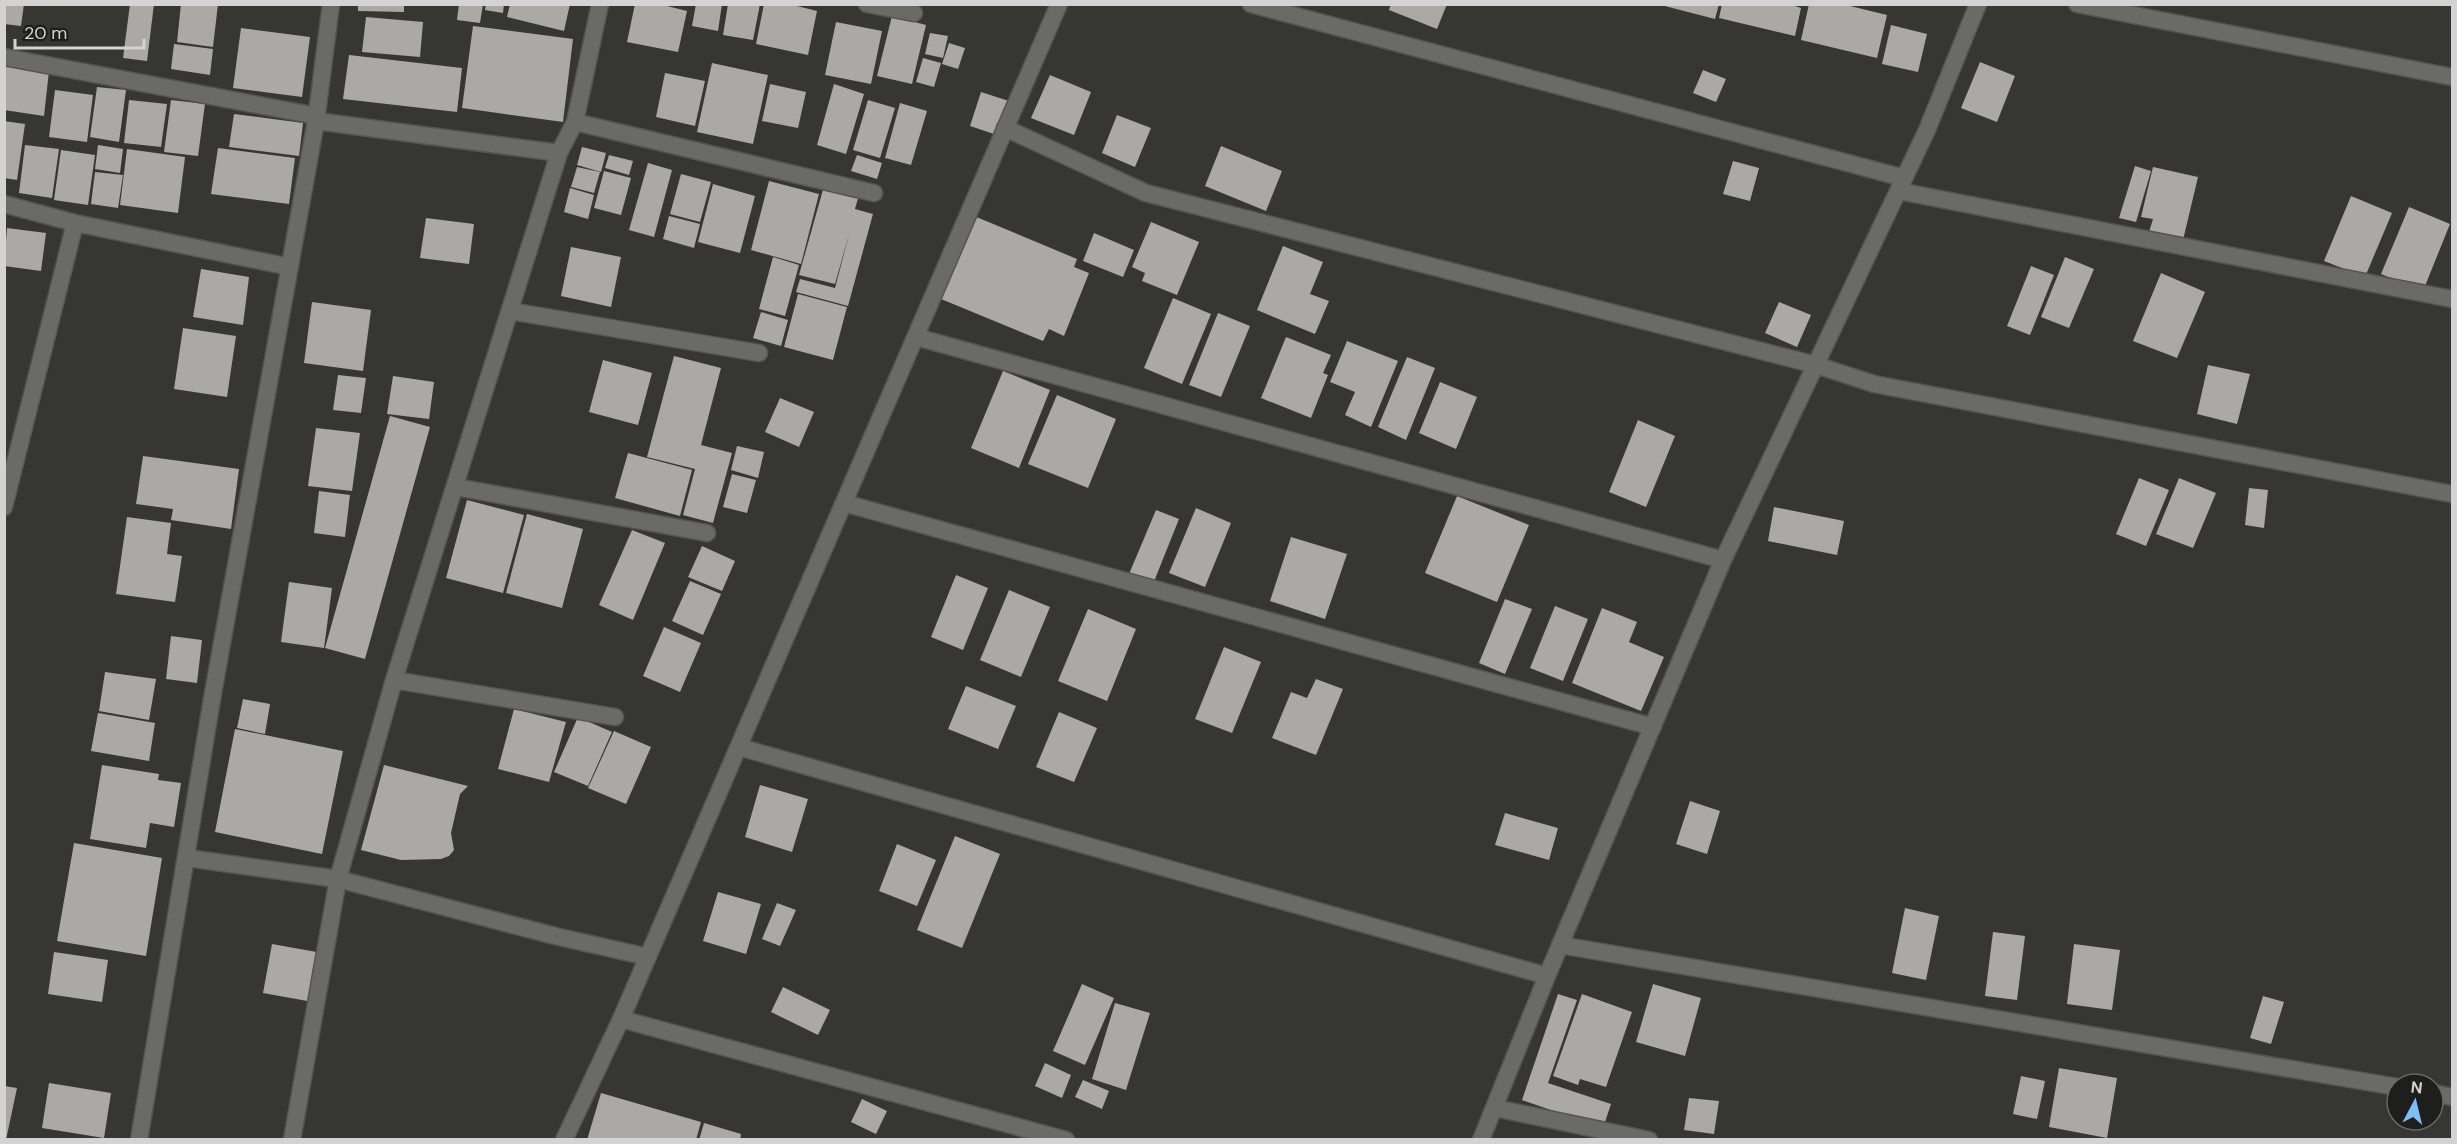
<svg xmlns="http://www.w3.org/2000/svg" width="2457" height="1144" font-family="'DM Sans',sans-serif">
  <rect width="100%" height="100%" fill="#363633"/>
  <path fill="#aaa9a5" d="M 4,4 L 24,4 L 21,26 L 4,24 Z
    M 130,4 L 154,4 L 147,61 L 123,58 Z
    M 181,4 L 218,4 L 213,47 L 177,42 Z
    M 358,4 L 404,4 L 404,12 L 358,11 Z
    M 459,4 L 483,4 L 480,23 L 457,20 Z
    M 486,4 L 504,4 L 503,13 L 485,10 Z
    M 510,4 L 570,4 L 564,31 L 507,17 Z
    M 635,4 L 659,4 L 687,11 L 678,52 L 627,42 Z
    M 696,4 L 722,4 L 718,31 L 692,26 Z
    M 728,4 L 760,4 L 753,40 L 723,35 Z
    M 764,4 L 789,4 L 817,11 L 808,55 L 756,44 Z
    M 1391,4 L 1447,4 L 1437,29 L 1389,10 Z
    M 1657,4 L 1719,4 L 1715,19 Z
    M 1722,4 L 1789,4 L 1801,8 L 1795,36 L 1719,18 Z
    M 1809,4 L 1842,4 L 1887,15 L 1877,58 L 1801,40 Z
    M 892,16 L 926,25 L 912,84 L 877,76 Z
    M 366,17 L 423,22 L 420,57 L 362,52 Z
    M 836,22 L 882,31 L 871,84 L 825,75 Z
    M 1891,25 L 1927,34 L 1918,72 L 1882,64 Z
    M 473,26 L 573,39 L 563,122 L 462,108 Z
    M 241,28 L 310,37 L 302,97 L 233,88 Z
    M 930,33 L 948,36 L 943,58 L 925,54 Z
    M 949,43 L 965,48 L 958,69 L 942,64 Z
    M 174,44 L 213,49 L 210,75 L 171,69 Z
    M 349,55 L 462,68 L 457,112 L 343,99 Z
    M 923,58 L 941,63 L 934,87 L 916,82 Z
    M 1980,62 L 2015,76 L 1997,122 L 1961,108 Z
    M 712,63 L 768,75 L 753,144 L 697,132 Z
    M 4,65 L 49,71 L 44,116 L 4,110 Z
    M 1703,70 L 1726,79 L 1716,102 L 1693,93 Z
    M 665,73 L 705,81 L 695,126 L 656,117 Z
    M 1050,75 L 1091,92 L 1074,135 L 1031,118 Z
    M 770,84 L 806,92 L 798,128 L 762,121 Z
    M 834,84 L 864,94 L 846,154 L 817,145 Z
    M 97,87 L 126,90 L 119,142 L 90,137 Z
    M 55,90 L 93,95 L 87,142 L 49,137 Z
    M 981,92 L 1012,102 L 1000,136 L 970,126 Z
    M 129,100 L 167,104 L 161,147 L 124,143 Z
    M 171,100 L 205,104 L 198,156 L 164,152 Z
    M 868,100 L 895,108 L 880,158 L 853,150 Z
    M 900,103 L 927,111 L 911,165 L 885,158 Z
    M 234,114 L 303,123 L 299,156 L 229,147 Z
    M 1117,115 L 1151,128 L 1135,167 L 1102,153 Z
    M 4,121 L 25,124 L 17,180 L 4,178 Z
    M 25,145 L 59,149 L 52,198 L 19,193 Z
    M 98,145 L 123,149 L 120,173 L 95,169 Z
    M 1221,146 L 1282,171 L 1266,211 L 1205,186 Z
    M 582,147 L 606,153 L 601,172 L 577,165 Z
    M 218,148 L 295,158 L 289,204 L 211,194 Z
    M 127,149 L 185,157 L 178,213 L 120,205 Z
    M 61,150 L 95,155 L 88,205 L 54,200 Z
    M 609,155 L 633,161 L 629,175 L 605,168 Z
    M 857,155 L 882,163 L 877,179 L 851,171 Z
    M 1733,161 L 1759,168 L 1750,201 L 1723,194 Z
    M 648,163 L 672,170 L 654,237 L 629,230 Z
    M 2135,166 L 2151,171 L 2136,222 L 2119,218 Z
    M 577,167 L 600,172 L 594,193 L 571,187 Z
    M 2153,167 L 2198,177 L 2183,240 L 2149,232 L 2153,219 L 2141,217 Z
    M 604,171 L 631,178 L 621,215 L 594,208 Z
    M 95,172 L 123,175 L 118,208 L 91,204 Z
    M 681,174 L 711,182 L 700,222 L 670,214 Z
    M 769,181 L 819,194 L 801,264 L 751,250 Z
    M 713,184 L 755,196 L 740,253 L 698,242 Z
    M 824,186 L 859,195 L 855,209 L 873,214 L 848,306 L 796,292 L 800,279 L 835,288 L 850,231 L 835,284 L 799,275 Z
    M 570,188 L 594,195 L 588,219 L 564,212 Z
    M 2351,196 L 2392,213 L 2365,277 L 2324,261 Z
    M 2409,207 L 2450,224 L 2423,291 L 2381,274 Z
    M 669,216 L 700,224 L 694,248 L 663,239 Z
    M 974,216 L 1077,259 L 1074,267 L 1089,273 L 1064,336 L 1049,329 L 1043,341 L 941,299 Z
    M 426,218 L 474,224 L 469,264 L 420,258 Z
    M 1151,222 L 1199,242 L 1177,295 L 1142,281 L 1145,273 L 1132,267 Z
    M 7,228 L 46,233 L 41,271 L 4,266 Z
    M 1094,233 L 1134,250 L 1123,277 L 1083,261 Z
    M 1283,246 L 1323,262 L 1310,294 L 1329,301 L 1315,334 L 1257,310 Z
    M 571,247 L 621,257 L 611,307 L 561,296 Z
    M 773,257 L 799,265 L 785,316 L 759,309 Z
    M 2065,257 L 2094,269 L 2069,328 L 2041,317 Z
    M 2031,266 L 2054,275 L 2030,335 L 2007,326 Z
    M 201,269 L 249,277 L 243,325 L 193,317 Z
    M 2161,273 L 2205,292 L 2177,358 L 2133,341 Z
    M 798,294 L 847,307 L 833,360 L 784,347 Z
    M 1173,298 L 1211,314 L 1182,384 L 1144,368 Z
    M 312,302 L 371,310 L 363,371 L 304,363 Z
    M 1779,302 L 1811,315 L 1797,347 L 1765,333 Z
    M 761,312 L 788,320 L 781,346 L 753,338 Z
    M 1218,313 L 1250,326 L 1221,397 L 1189,385 Z
    M 183,328 L 236,336 L 227,397 L 174,389 Z
    M 1286,337 L 1331,355 L 1323,373 L 1328,375 L 1311,418 L 1261,398 Z
    M 1347,341 L 1398,361 L 1371,427 L 1345,415 L 1355,392 L 1330,382 Z
    M 674,356 L 721,368 L 701,445 L 732,453 L 713,523 L 683,515 L 695,469 L 647,457 Z
    M 1407,357 L 1435,368 L 1406,440 L 1378,427 Z
    M 603,360 L 652,373 L 638,425 L 589,412 Z
    M 2208,365 L 2250,374 L 2237,424 L 2197,414 Z
    M 1003,371 L 1050,390 L 1019,468 L 971,448 Z
    M 338,375 L 366,378 L 361,413 L 333,410 Z
    M 393,376 L 434,382 L 429,419 L 387,414 Z
    M 1440,382 L 1477,397 L 1456,449 L 1419,433 Z
    M 1057,395 L 1116,419 L 1088,488 L 1028,464 Z
    M 780,398 L 814,412 L 799,447 L 765,432 Z
    M 390,416 L 430,427 L 365,659 L 325,648 Z
    M 1638,420 L 1675,436 L 1646,507 L 1609,492 Z
    M 316,428 L 360,433 L 352,491 L 308,486 Z
    M 737,446 L 764,452 L 758,478 L 731,470 Z
    M 628,453 L 692,470 L 680,516 L 615,498 Z
    M 143,456 L 239,469 L 231,529 L 171,520 L 173,509 L 136,504 Z
    M 732,474 L 756,480 L 747,513 L 723,507 Z
    M 2139,478 L 2169,490 L 2146,546 L 2116,534 Z
    M 2179,478 L 2216,493 L 2193,548 L 2156,534 Z
    M 2249,488 L 2268,490 L 2264,528 L 2245,525 Z
    M 319,491 L 350,495 L 345,537 L 314,533 Z
    M 1457,496 L 1529,525 L 1497,602 L 1425,573 Z
    M 467,500 L 524,515 L 503,593 L 446,578 Z
    M 1774,507 L 1844,521 L 1837,555 L 1768,541 Z
    M 1196,508 L 1231,523 L 1205,587 L 1169,573 Z
    M 1156,510 L 1179,519 L 1153,584 L 1129,574 Z
    M 527,514 L 583,529 L 562,608 L 506,593 Z
    M 127,517 L 171,523 L 167,554 L 182,556 L 175,602 L 116,594 Z
    M 632,530 L 665,543 L 633,620 L 599,605 Z
    M 1291,537 L 1347,554 L 1325,619 L 1270,601 Z
    M 702,546 L 735,561 L 722,591 L 688,577 Z
    M 956,575 L 988,588 L 963,650 L 931,637 Z
    M 690,581 L 721,594 L 703,635 L 672,621 Z
    M 289,582 L 332,588 L 324,648 L 281,642 Z
    M 1009,590 L 1050,607 L 1021,677 L 980,660 Z
    M 1505,599 L 1532,609 L 1505,674 L 1479,663 Z
    M 1555,606 L 1588,619 L 1563,681 L 1530,668 Z
    M 1602,608 L 1637,622 L 1629,642 L 1664,657 L 1641,711 L 1572,683 Z
    M 1088,609 L 1136,629 L 1107,701 L 1058,681 Z
    M 664,627 L 701,643 L 680,692 L 643,676 Z
    M 171,636 L 202,640 L 197,683 L 166,679 Z
    M 1224,647 L 1261,662 L 1232,733 L 1195,719 Z
    M 105,672 L 156,679 L 149,720 L 99,711 Z
    M 1316,679 L 1343,689 L 1316,755 L 1272,738 L 1291,692 L 1307,698 Z
    M 966,686 L 1016,706 L 998,749 L 948,729 Z
    M 243,699 L 270,704 L 265,734 L 237,728 Z
    M 514,709 L 566,722 L 549,782 L 498,769 Z
    M 1059,712 L 1097,728 L 1074,782 L 1036,767 Z
    M 98,713 L 155,723 L 149,761 L 91,751 Z
    M 578,717 L 612,732 L 588,786 L 554,772 Z
    M 235,729 L 343,751 L 322,854 L 215,832 Z
    M 614,731 L 651,747 L 626,804 L 588,788 Z
    M 102,765 L 159,774 L 158,780 L 181,783 L 174,827 L 150,823 L 146,848 L 90,839 Z
    M 384,765 L 468,786 L 460,794 L 451,833 L 454,850 L 449,856 L 441,859 L 401,860 L 361,850 Z
    M 760,785 L 808,799 L 792,852 L 745,837 Z
    M 1690,801 L 1720,811 L 1707,854 L 1676,844 Z
    M 1505,813 L 1558,828 L 1549,860 L 1495,845 Z
    M 955,836 L 1000,854 L 962,948 L 917,930 Z
    M 74,843 L 162,858 L 146,956 L 57,941 Z
    M 897,844 L 936,860 L 917,906 L 879,891 Z
    M 718,892 L 761,904 L 746,954 L 703,941 Z
    M 777,903 L 796,910 L 780,946 L 762,939 Z
    M 1905,908 L 1939,916 L 1926,980 L 1892,973 Z
    M 1993,932 L 2025,936 L 2017,1000 L 1985,996 Z
    M 272,944 L 322,953 L 313,1002 L 263,993 Z
    M 2074,944 L 2120,950 L 2112,1010 L 2067,1004 Z
    M 54,952 L 108,960 L 102,1002 L 48,994 Z
    M 1082,984 L 1114,998 L 1085,1065 L 1053,1051 Z
    M 1653,984 L 1701,998 L 1685,1056 L 1636,1042 Z
    M 783,987 L 830,1010 L 818,1035 L 771,1012 Z
    M 1558,994 L 1577,1000 L 1548,1083 L 1611,1104 L 1603,1128 L 1522,1100 Z
    M 1582,994 L 1632,1012 L 1606,1087 L 1580,1079 L 1578,1085 L 1553,1076 Z
    M 2263,996 L 2284,1002 L 2271,1044 L 2250,1038 Z
    M 1115,1003 L 1150,1013 L 1126,1090 L 1092,1079 Z
    M 1045,1063 L 1071,1075 L 1062,1098 L 1035,1086 Z
    M 2059,1068 L 2117,1078 L 2107,1138 L 2049,1127 Z
    M 2021,1076 L 2045,1081 L 2037,1119 L 2013,1114 Z
    M 1083,1080 L 1109,1091 L 1102,1109 L 1075,1097 Z
    M 49,1083 L 111,1093 L 104,1138 L 42,1128 Z
    M 4,1086 L 17,1088 L 6,1140 L 4,1140 Z
    M 601,1093 L 701,1122 L 696,1140 L 587,1140 Z
    M 1689,1098 L 1719,1101 L 1714,1134 L 1684,1130 Z
    M 862,1099 L 887,1111 L 876,1134 L 851,1122 Z
    M 704,1123 L 741,1134 L 740,1140 L 699,1140 Z"/>
  <g fill="none" stroke-linecap="round" stroke-linejoin="round">
    <g stroke="#545452" stroke-width="19">
      <path id="service" d="M 916,337 L 1723,560 L 1547,976 L 1481,1140
        M 621,1019 L 1066,1140"/>
    </g>
    <g stroke="#545452" stroke-width="19">
      <path id="minor" d="M 867,4 L 914,13
        M 1251,4 L 1904,178
        M 2077,4 L 2452,77
        M 4,57 L 317,116
        M 316,121 L 559,153 L 575,122 L 600,4
        M 575,122 L 874,193
        M 1005,128 L 1146,193 L 1816,365 L 1874,384 L 2452,494
        M 1899,191 L 2452,299
        M 4,204 L 75,223 L 290,267
        M 510,311 L 759,353
        M 456,487 L 707,533
        M 844,503 L 1653,727
        M 4,507 L 75,223
        M 1723,560 L 1927,130 L 1978,4
        M 394,680 L 615,717
        M 739,747 L 1547,976
        M 187,858 L 338,879 L 555,936 L 648,957
        M 1560,945 L 2397,1087
        M 2433,1093 L 2452,1097
        M 1495,1108 L 1649,1140
        M 139,1140 L 213,693 L 316,121 L 331,4
        M 292,1140 L 338,879 L 394,680 L 559,153
        M 564,1140 L 621,1019 L 1059,4"/>
    </g>
    <use href="#service" stroke="#6a6a66" stroke-width="16"/>
    <use href="#minor" stroke="#6a6a66" stroke-width="16"/>
  </g>
  <rect width="2457" height="1144" fill="none" stroke="#d3d3d1" stroke-width="12"/>
  <g transform="translate(2415 1102) rotate(7)"><circle r="28" fill="#1e1e1c" stroke="#666664" stroke-width="1.5"/>
  <path d="M0-4.5L10 22L0 15L-10 22Z" fill="#81bcfa"/>
  <text y="-9" font-size="16" font-weight="bold" text-anchor="middle" fill="#d3d3d1">N</text>
  </g>
  <path d="M15 39v9h129v-9" fill="none" stroke="#d3d3d1" stroke-width="3"/>
  <text x="24" y="39" font-size="18" fill="#d3d3d1" stroke="#1e1e1c" stroke-width="4.5" paint-order="stroke">20 m</text>
</svg>
